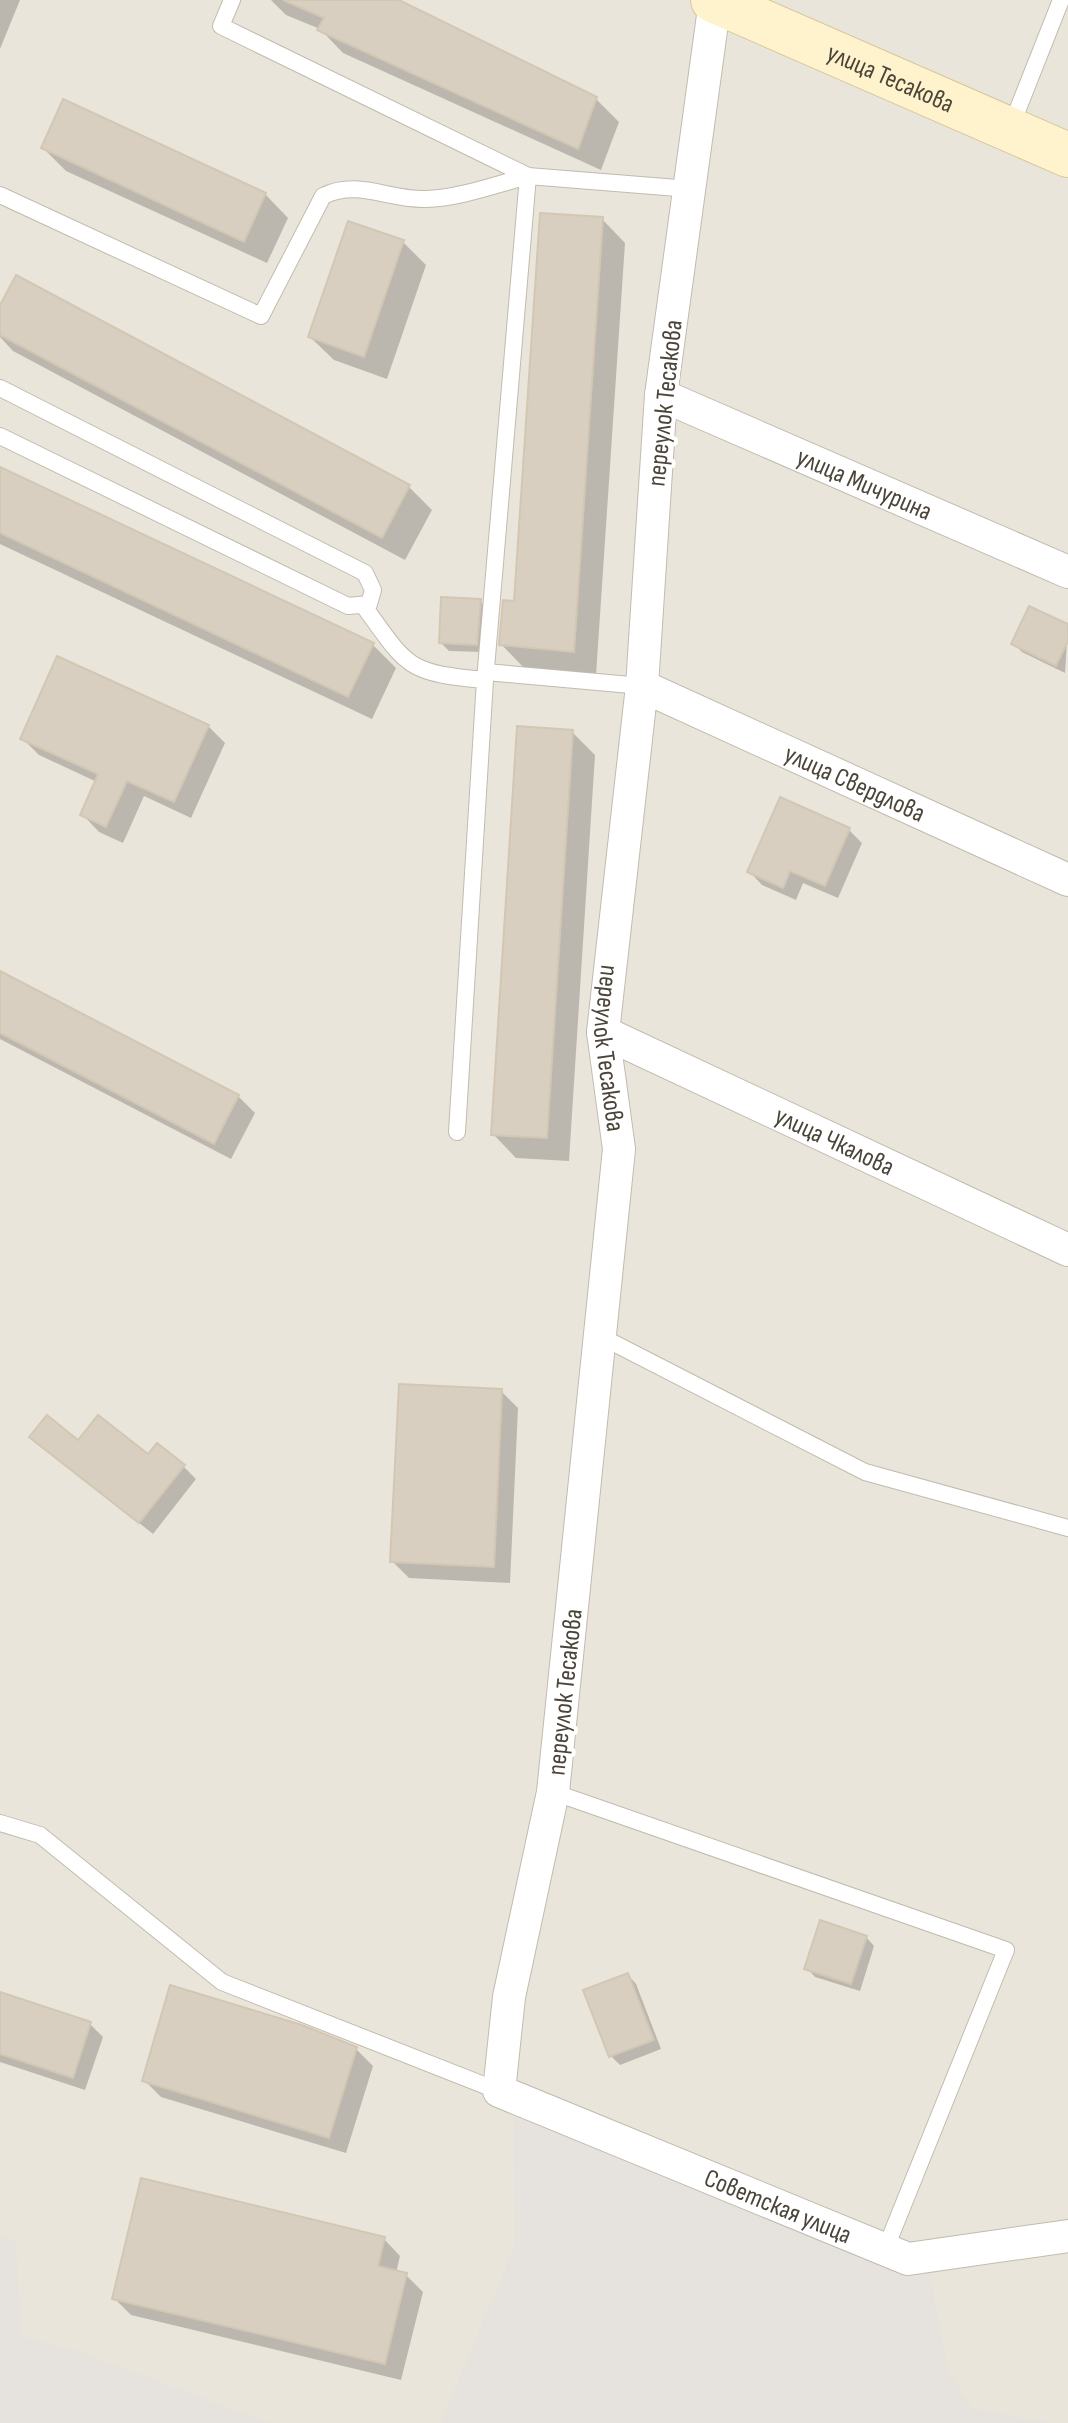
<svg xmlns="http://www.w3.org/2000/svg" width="1068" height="2423" font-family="'Sofia Sans Condensed',sans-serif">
  <rect width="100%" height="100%" fill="#f6f3ec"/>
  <path fill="#eae5da" d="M 0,0 L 1068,0 L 1068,2423 L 0,2423 Z"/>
  <path fill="#e6e2dd" d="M 513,2099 L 929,2271 L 948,2370 L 972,2408 L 1047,2423 L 440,2423 L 515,2246 Z
    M 0,2236 L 16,2242 L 21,2336 L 81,2352 L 269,2423 L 0,2423 Z"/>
  <path fill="#0003" d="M 0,0 L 20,0 L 0,49 Z
    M 271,0 L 395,0 L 596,99 L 619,122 L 601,170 L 343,53 L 320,29 L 286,15 Z
    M 43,148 L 265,194 L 288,218 L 267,263 L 66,171 Z
    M 602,219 L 625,243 L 596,675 L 524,668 L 501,644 L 516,603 Z
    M 403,242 L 426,265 L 387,379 L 334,360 L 310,337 Z
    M 0,310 L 409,487 L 432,510 L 405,560 L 13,351 L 0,337 Z
    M 0,469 L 373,645 L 396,668 L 372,719 L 0,544 Z
    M 480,601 L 488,610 L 485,652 L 449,651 L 441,643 Z
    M 1068,627 L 1065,673 L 1022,652 L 1013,643 Z
    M 208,726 L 225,743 L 191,818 L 144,796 L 123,843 L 99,832 L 83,815 L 97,782 L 39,755 L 22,738 Z
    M 572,732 L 595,755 L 569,1161 L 516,1158 L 493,1134 Z
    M 781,800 L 849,830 L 862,843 L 838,898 L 803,883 L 796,900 L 762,885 L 750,872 Z
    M 0,973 L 238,1096 L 255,1113 L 231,1159 L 0,1039 Z
    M 501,1391 L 518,1408 L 510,1583 L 409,1578 L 392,1561 Z
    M 32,1437 L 148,1457 L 183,1466 L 196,1479 L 153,1534 Z
    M 866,1937 L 874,1946 L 860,1991 L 815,1977 L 807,1968 Z
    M 628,1975 L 636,1984 L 661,2049 L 620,2065 L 611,2056 L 586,1991 Z
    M 0,1994 L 90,2024 L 103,2037 L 85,2090 L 0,2062 Z
    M 356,2049 L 373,2066 L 346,2153 L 161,2097 L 144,2080 Z
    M 384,2239 L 400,2256 L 396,2273 L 406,2275 L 423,2292 L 401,2380 L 131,2315 L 114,2298 Z"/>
  <path fill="#d8cfc1" stroke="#d3c7b4" stroke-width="2" d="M 283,0 L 399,0 L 597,97 L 578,149 L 317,30 L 324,18 Z
    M 63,99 L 266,193 L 244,242 L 41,148 Z
    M 540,213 L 603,217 L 574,652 L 499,645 L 503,600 L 514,601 Z
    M 348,221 L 404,240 L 364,357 L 308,337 Z
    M 16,275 L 410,485 L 382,538 L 0,335 L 0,305 Z
    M 0,467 L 374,643 L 348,697 L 0,533 Z
    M 441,597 L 481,599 L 477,645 L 439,643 Z
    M 1029,606 L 1068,624 L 1068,641 L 1056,666 L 1011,644 Z
    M 57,656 L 209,725 L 174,802 L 127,781 L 106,827 L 80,815 L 98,774 L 20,739 Z
    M 517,726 L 573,730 L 547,1138 L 491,1135 Z
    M 780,797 L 850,828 L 825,886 L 790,871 L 783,888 L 747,872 Z
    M 0,971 L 239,1095 L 214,1144 L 0,1033 Z
    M 399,1384 L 502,1389 L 494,1567 L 390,1562 Z
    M 47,1415 L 78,1440 L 98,1415 L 148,1454 L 157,1443 L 185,1465 L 139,1523 L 29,1437 Z
    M 820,1920 L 867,1936 L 851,1984 L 804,1969 Z
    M 628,1973 L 654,2040 L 609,2057 L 583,1990 Z
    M 170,1985 L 302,2025 L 357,2047 L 329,2138 L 142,2081 Z
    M 0,1992 L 91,2022 L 73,2078 L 0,2054 Z
    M 141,2178 L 385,2237 L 378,2266 L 407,2273 L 385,2364 L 112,2299 Z"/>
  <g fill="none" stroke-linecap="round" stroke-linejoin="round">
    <g stroke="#c2bbae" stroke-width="18">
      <path id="lane" d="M 232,0 L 221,26 L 528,176
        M 1010,129 L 1061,0
        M 0,195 L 261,316 L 323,196 C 358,179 388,200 425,199 C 460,198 494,185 528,176
        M 0,388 L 365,573 L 373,590 L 369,604 L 348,606 L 0,436
        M 363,605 C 408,667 406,673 485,680
        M 486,672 L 642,686
        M 457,1132 L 485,680 L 528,176 L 690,189
        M 600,1336 L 865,1472 L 1068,1528
        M 553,1792 L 1006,1950 L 885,2250
        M 0,1823 L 40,1835 L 222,1982 L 499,2091"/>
    </g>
    <g stroke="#c2bbae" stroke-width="34">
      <g id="street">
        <path id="s1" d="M 715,1 L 661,395 L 642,686 L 603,1032 L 619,1149 L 553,1792 L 509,1997 L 499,2091 L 908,2259 L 1068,2236"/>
        <path id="s2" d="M 661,395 L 1068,572"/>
        <path id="s3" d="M 642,686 L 1068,880"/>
        <path id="s4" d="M 603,1032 L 1068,1250"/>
      </g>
    </g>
    <g stroke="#d6c79b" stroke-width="46">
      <g id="secondary">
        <path id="s5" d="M 713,0 L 1068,155"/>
      </g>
    </g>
    <use href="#lane" stroke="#fff" stroke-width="16"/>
    <use href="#street" stroke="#fff" stroke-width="32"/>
    <use href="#secondary" stroke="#fff3cd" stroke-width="44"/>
  </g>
  <g text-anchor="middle" stroke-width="8" stroke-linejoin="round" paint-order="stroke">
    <g font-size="26" fill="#4b4439" stroke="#fff">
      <text dy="9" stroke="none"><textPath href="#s5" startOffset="194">улица Тесакова</textPath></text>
      <text transform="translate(664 403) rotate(-84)" y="9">переулок Тесакова</text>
      <text dy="9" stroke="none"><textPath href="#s2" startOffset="222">улица Мичурина</textPath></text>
      <text dy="9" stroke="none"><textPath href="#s3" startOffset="234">улица Свердлова</textPath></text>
      <text dy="9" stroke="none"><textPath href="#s1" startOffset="1054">переулок Тесакова</textPath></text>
      <text dy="9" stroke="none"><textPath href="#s4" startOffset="256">улица Чкалова</textPath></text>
      <text transform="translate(564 1692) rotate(-84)" y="9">переулок Тесакова</text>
      <text dy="9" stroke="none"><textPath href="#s1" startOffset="2408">Советская улица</textPath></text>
    </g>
  </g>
</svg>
